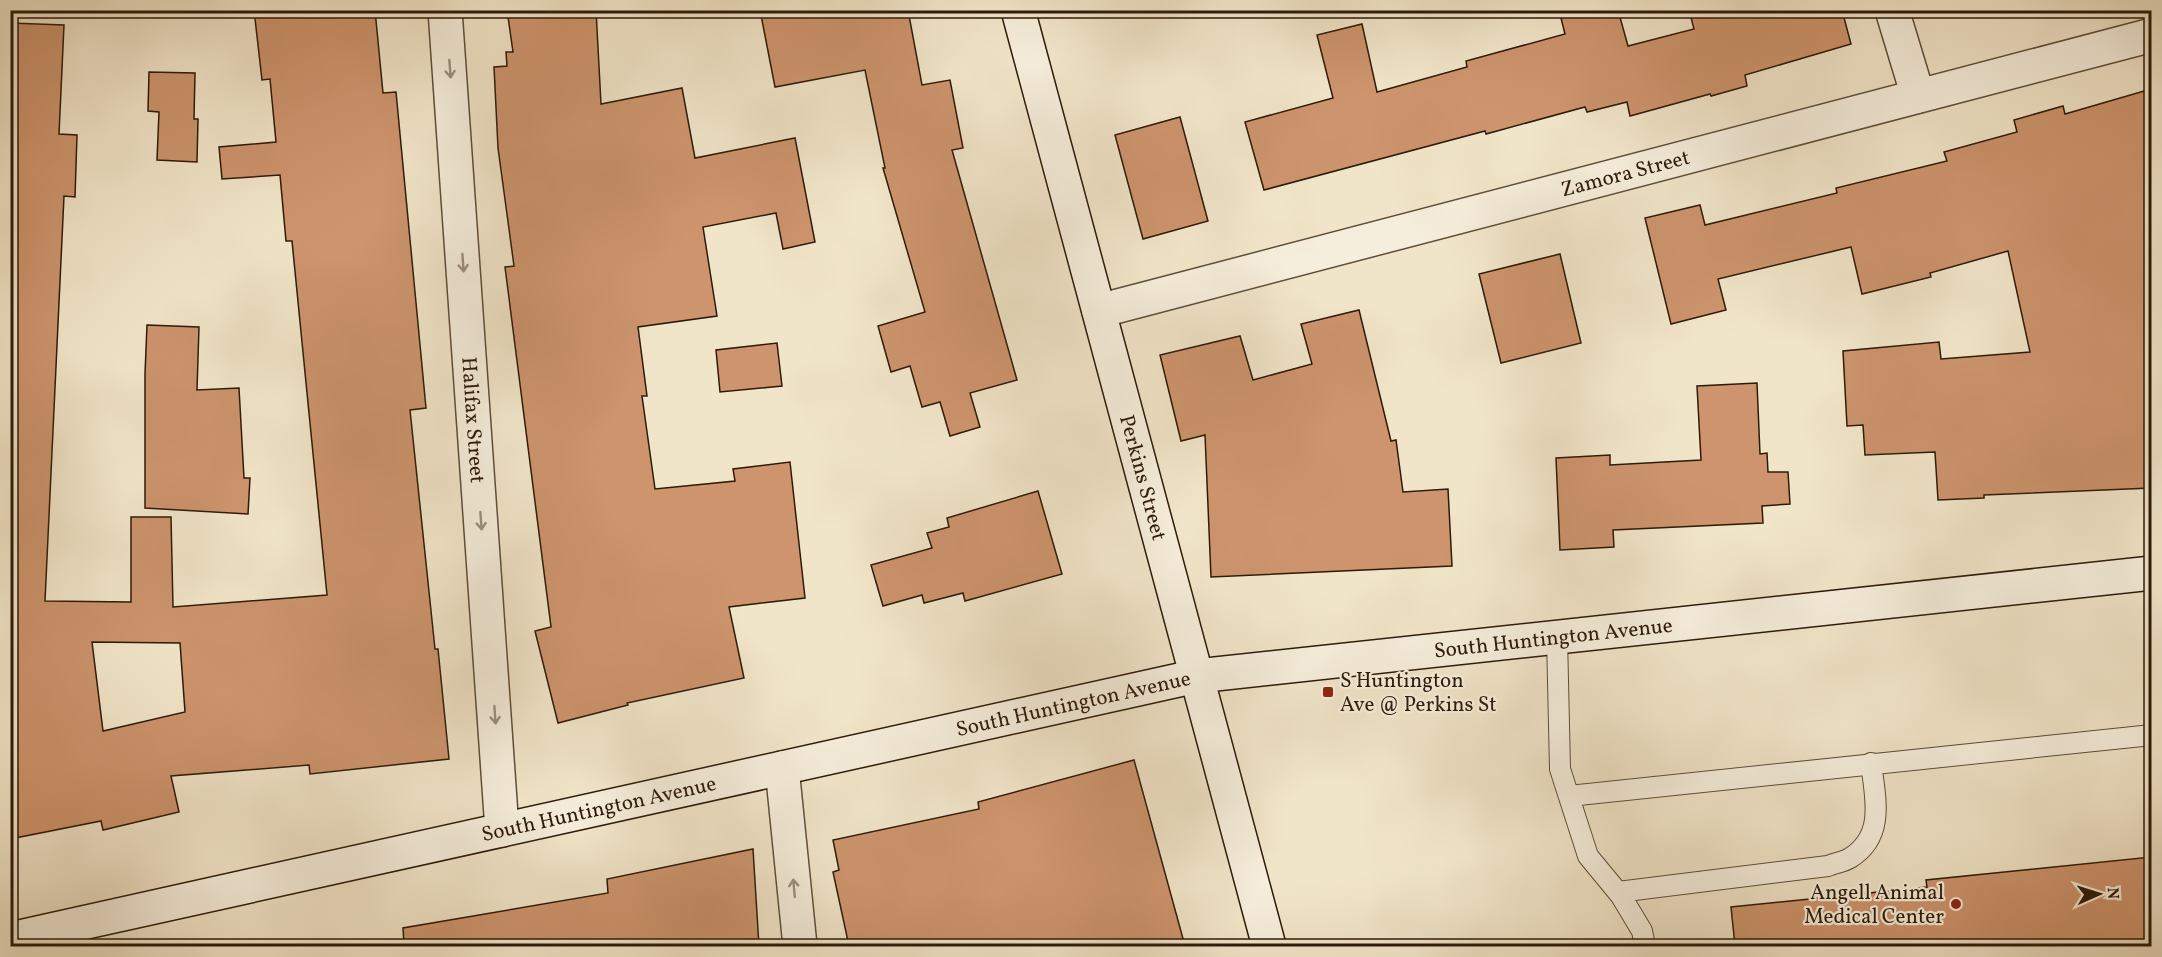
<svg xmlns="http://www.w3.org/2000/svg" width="2162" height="957" font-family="Vollkorn,serif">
  <rect width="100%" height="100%" fill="#f1e5c9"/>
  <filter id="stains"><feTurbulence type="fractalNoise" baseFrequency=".00333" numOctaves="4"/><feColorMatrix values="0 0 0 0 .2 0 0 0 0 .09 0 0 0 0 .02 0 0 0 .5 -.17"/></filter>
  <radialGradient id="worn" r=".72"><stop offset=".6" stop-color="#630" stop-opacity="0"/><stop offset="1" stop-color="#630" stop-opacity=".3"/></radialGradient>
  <path fill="#cd946d" stroke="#2d1a08" stroke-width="1.5" fill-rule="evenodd" d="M 254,10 L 375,10 L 383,93 L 396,92 L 426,408 L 410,410 L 435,649 L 438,649 L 449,759 L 310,774 L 309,765 L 171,776 L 179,812 L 103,830 L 101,821 L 10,839 L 10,23 L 64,25 L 59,134 L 77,135 L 75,197 L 64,196 L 45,601 L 131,602 L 131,517 L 171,517 L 173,607 L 327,595 L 292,241 L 286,241 L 280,175 L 222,179 L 219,147 L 276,142 L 270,79 L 262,80 ZM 92,642 L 180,643 L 185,712 L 103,731 Z
    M 507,10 L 596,10 L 601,104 L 682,88 L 695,158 L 795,138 L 815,242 L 783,249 L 776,213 L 703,227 L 717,316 L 638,327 L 647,396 L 642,396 L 655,489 L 735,481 L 733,469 L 790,462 L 805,598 L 729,607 L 744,678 L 627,703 L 628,705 L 558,723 L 535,631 L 551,627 L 505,267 L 514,266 L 498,148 L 494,67 L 507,66 L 506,52 L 513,52 Z
    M 760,10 L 908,10 L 922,85 L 950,80 L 963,148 L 952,150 L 1017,380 L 970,393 L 980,427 L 950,436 L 940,402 L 922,407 L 910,366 L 891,372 L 878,326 L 925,312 L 883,168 L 885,168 L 865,70 L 775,87 Z
    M 1559,10 L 1618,10 L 1628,46 L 1694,29 L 1689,10 L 1842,10 L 1851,44 L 1745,75 L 1747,86 L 1711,96 L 1710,94 L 1630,116 L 1627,102 L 1587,112 L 1585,107 L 1486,134 L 1485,131 L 1264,190 L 1245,122 L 1333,98 L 1317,35 L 1362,24 L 1377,92 L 1467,67 L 1466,61 L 1565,34 Z
    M 149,72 L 195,73 L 194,119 L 198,119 L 197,162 L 157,160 L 159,112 L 148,111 Z
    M 2151,89 L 2151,488 L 1984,495 L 1984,498 L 1938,500 L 1935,452 L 1865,455 L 1863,425 L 1847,426 L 1843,351 L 1939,342 L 1941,359 L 2030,352 L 2008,251 L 1930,273 L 1931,277 L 1862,294 L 1851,247 L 1718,279 L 1726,310 L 1671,324 L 1645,218 L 1700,205 L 1705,225 L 1837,193 L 1836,188 L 1947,161 L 1944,152 L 2017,132 L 2014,120 L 2063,106 L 2065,114 Z
    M 1180,117 L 1208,221 L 1143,239 L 1115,135 Z
    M 1560,254 L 1581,343 L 1501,363 L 1479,274 Z
    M 1359,310 L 1391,441 L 1396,440 L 1403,492 L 1448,489 L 1452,566 L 1211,577 L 1205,435 L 1181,441 L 1160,355 L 1240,336 L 1253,380 L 1312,364 L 1301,324 Z
    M 147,325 L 199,327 L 197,390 L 239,388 L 244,478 L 250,478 L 248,514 L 145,508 L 145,374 Z
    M 777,343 L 782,386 L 720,392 L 716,350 Z
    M 1757,383 L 1760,454 L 1767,453 L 1768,472 L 1788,472 L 1790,504 L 1762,506 L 1763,523 L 1613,530 L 1614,547 L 1560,550 L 1556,458 L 1610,455 L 1610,465 L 1701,460 L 1697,386 Z
    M 1038,491 L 1062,574 L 965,601 L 963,593 L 924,603 L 922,595 L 883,606 L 871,565 L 932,548 L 927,533 L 949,527 L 947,518 Z
    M 1134,760 L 1185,946 L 849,946 L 833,872 L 839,870 L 833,840 L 979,809 L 978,802 Z
    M 753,849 L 759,946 L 404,946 L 403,928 L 608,893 L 607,879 Z
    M 2151,857 L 2151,946 L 1735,946 L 1731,907 L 1927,887 L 1926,880 Z"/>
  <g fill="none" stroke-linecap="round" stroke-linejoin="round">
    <g stroke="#5e4d38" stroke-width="22">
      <path id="lane" d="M 1557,637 L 1560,769 L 1588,856 L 1621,896 L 1642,931 L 1645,946
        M 1569,796 L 2152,735
        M 1618,892 L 1828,866 C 1834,863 1844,862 1850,858 C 1886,836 1875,797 1871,763"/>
    </g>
    <g stroke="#5e4d38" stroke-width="36">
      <g id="street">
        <path id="s1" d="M 445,10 L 502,830"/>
        <path d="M 1892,10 L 1918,96"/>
        <path id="s2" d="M 1099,311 L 2152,35"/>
        <path d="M 782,768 L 800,946"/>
      </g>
    </g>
    <g stroke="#2d1a08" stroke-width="36">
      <g id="secondary">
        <path id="s3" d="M 1018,10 L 1269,946"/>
        <path id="s4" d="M 10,939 L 1197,676 L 2152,573"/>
      </g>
    </g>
    <use href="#lane" stroke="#f6eedc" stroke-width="20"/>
    <use href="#street" stroke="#f6eedc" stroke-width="33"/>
    <use href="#secondary" stroke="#f6eedc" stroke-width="33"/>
  </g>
  <defs><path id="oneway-shaft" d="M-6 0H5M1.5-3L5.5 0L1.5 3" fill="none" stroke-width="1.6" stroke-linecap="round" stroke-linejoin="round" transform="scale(1.5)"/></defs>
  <g stroke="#9c8f7d">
    <use href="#oneway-shaft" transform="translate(450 69) rotate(86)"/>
    <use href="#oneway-shaft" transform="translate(463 263) rotate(86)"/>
    <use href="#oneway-shaft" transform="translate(481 521) rotate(86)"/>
    <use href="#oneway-shaft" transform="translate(495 715) rotate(86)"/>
    <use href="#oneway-shaft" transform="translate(794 888) rotate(-95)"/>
  </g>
  <g fill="#8f2418" stroke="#f6eedc" stroke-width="2">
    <rect x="1322" y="686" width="12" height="12" rx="3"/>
    <circle cx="1956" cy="904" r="6"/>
  </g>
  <g text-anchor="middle" stroke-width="4.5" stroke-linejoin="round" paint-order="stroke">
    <g font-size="21" fill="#2d1a08" stroke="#f6eedc">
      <text dy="7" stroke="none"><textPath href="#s2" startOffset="544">Zamora Street</textPath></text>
      <text dy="7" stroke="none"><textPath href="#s1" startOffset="411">Halifax Street</textPath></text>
      <text dy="7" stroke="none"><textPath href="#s3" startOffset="484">Perkins Street</textPath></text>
      <text dy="7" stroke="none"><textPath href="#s4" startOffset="1574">South Huntington Avenue</textPath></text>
      <text dy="7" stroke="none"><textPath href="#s4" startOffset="1089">South Huntington Avenue</textPath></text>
      <text dy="7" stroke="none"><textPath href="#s4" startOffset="603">South Huntington Avenue</textPath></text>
    </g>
    <g font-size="21" fill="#2d1a08" stroke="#f6eedc" text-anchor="start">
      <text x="1340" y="687">S Huntington<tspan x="1340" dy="24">Ave @ Perkins St</tspan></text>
      <text x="1944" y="899" text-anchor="end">Angell Animal<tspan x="1944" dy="24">Medical Center</tspan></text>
    </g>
  </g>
  <rect width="2162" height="957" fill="none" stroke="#f1e5c9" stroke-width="36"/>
  <rect x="12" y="12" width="2138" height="933" fill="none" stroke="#2d1a08" stroke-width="3"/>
  <rect x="18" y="18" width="2126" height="921" fill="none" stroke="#2d1a08" stroke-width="1.5"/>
  <g transform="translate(2099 894) rotate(87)" stroke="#f6eedc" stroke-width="4.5" paint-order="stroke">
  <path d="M0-4.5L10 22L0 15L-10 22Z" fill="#2d1a08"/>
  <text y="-9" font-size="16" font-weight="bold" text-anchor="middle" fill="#2d1a08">N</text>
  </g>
  <rect width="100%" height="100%" filter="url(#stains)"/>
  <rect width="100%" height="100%" fill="url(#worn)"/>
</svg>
